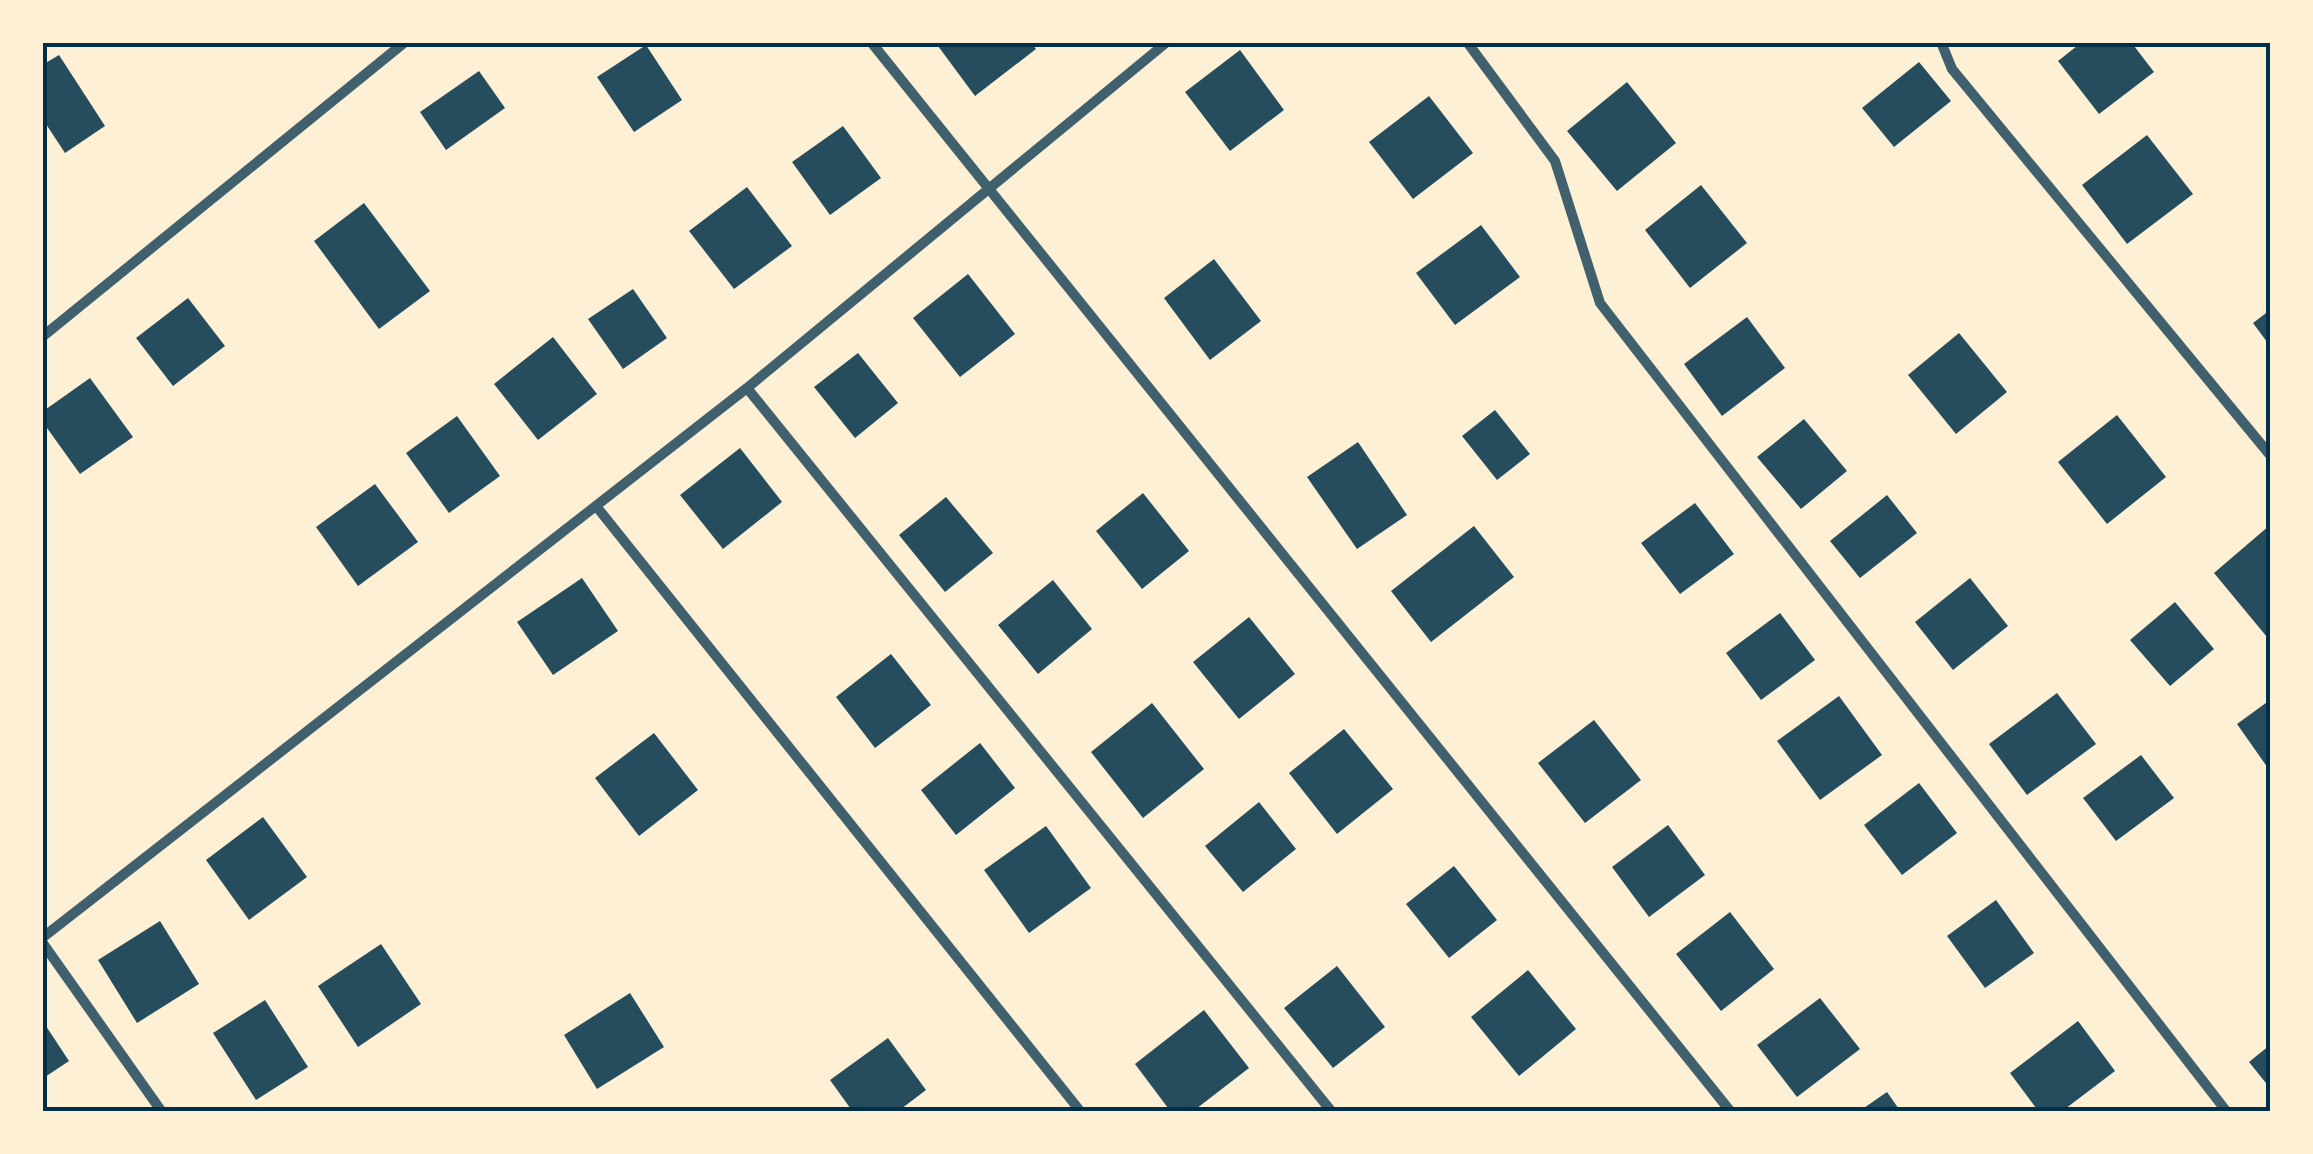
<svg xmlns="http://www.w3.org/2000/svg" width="2313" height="1154" font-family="'Times New Roman',serif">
  <rect width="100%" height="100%" fill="#fdf0d5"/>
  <path fill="#264d5e" d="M 935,42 L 1031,42 L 1036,49 L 975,96 Z
    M 2082,42 L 2131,42 L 2154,72 L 2099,114 L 2058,61 Z
    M 646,45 L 682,100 L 634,132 L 597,77 Z
    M 1240,50 L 1284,110 L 1230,151 L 1185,92 Z
    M 59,55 L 105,126 L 65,153 L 42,118 L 42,65 Z
    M 1919,62 L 1951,101 L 1894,147 L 1862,108 Z
    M 479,71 L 505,108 L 446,150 L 420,112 Z
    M 1627,82 L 1676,143 L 1617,191 L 1567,131 Z
    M 1429,96 L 1473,153 L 1413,199 L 1369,142 Z
    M 843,126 L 881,178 L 830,215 L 792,162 Z
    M 2147,135 L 2193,194 L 2127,244 L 2082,185 Z
    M 1701,185 L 1747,243 L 1690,288 L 1645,230 Z
    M 747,187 L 792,246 L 734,289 L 689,231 Z
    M 364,203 L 430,291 L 379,329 L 314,241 Z
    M 1481,225 L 1520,277 L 1455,325 L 1416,273 Z
    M 1214,259 L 1261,321 L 1210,360 L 1164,298 Z
    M 968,274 L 1015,334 L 960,377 L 913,318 Z
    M 633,289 L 667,338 L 623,369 L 588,319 Z
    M 188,298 L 225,346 L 173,386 L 136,338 Z
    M 2270,310 L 2270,346 L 2253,323 Z
    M 1747,317 L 1785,368 L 1722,416 L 1684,364 Z
    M 1959,333 L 2007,392 L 1956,434 L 1908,375 Z
    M 553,337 L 597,394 L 538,440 L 494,384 Z
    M 858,353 L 898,403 L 855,438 L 814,387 Z
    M 90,378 L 133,437 L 80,474 L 42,421 L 42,412 Z
    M 1495,410 L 1530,454 L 1497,480 L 1462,436 Z
    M 2117,415 L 2166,477 L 2107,524 L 2058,462 Z
    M 457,416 L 500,476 L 449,513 L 406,453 Z
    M 1804,419 L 1847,471 L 1801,509 L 1757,457 Z
    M 1358,442 L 1407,515 L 1357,549 L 1307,477 Z
    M 740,448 L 782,502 L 723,549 L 680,495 Z
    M 375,484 L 418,542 L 358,586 L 316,527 Z
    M 1143,493 L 1189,551 L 1142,589 L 1096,531 Z
    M 1887,495 L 1917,533 L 1860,578 L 1830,541 Z
    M 946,497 L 993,553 L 945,592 L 899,535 Z
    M 1695,503 L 1734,554 L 1680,594 L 1641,543 Z
    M 2270,525 L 2270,634 L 2267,637 L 2214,573 Z
    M 1474,526 L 1514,577 L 1431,642 L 1391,591 Z
    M 582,578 L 618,631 L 553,675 L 517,622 Z
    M 1970,578 L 2008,626 L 1953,670 L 1915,622 Z
    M 1053,580 L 1092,629 L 1038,674 L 998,625 Z
    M 2175,602 L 2214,649 L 2170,686 L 2130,640 Z
    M 1780,613 L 1815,660 L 1761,700 L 1726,653 Z
    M 1249,617 L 1295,674 L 1239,719 L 1193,662 Z
    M 891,654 L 931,705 L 875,748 L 836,697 Z
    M 2057,693 L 2096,744 L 2027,795 L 1989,744 Z
    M 1839,696 L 1882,755 L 1820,800 L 1777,741 Z
    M 2270,700 L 2270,771 L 2237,724 Z
    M 1152,703 L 1204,769 L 1143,818 L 1091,752 Z
    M 1594,720 L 1641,780 L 1585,823 L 1538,763 Z
    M 1344,729 L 1393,789 L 1337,834 L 1289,773 Z
    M 654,733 L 698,790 L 639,836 L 595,778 Z
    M 980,743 L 1015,788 L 956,835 L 921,790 Z
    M 2141,755 L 2174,798 L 2116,841 L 2083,798 Z
    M 1919,783 L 1957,833 L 1902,875 L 1864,825 Z
    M 1259,802 L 1296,849 L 1243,892 L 1205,846 Z
    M 263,817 L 307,877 L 249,920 L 206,860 Z
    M 1668,825 L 1705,875 L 1649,917 L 1612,867 Z
    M 1046,826 L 1091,888 L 1029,933 L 984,870 Z
    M 1454,866 L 1497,920 L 1449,958 L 1406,904 Z
    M 1996,900 L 2034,953 L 1985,988 L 1947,936 Z
    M 1730,912 L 1774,969 L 1721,1011 L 1676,954 Z
    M 160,921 L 199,984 L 137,1023 L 98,960 Z
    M 381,944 L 421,1004 L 358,1047 L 318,986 Z
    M 1337,966 L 1385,1027 L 1333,1068 L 1284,1008 Z
    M 1528,970 L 1576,1029 L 1519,1076 L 1471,1017 Z
    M 630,993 L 664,1047 L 597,1089 L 564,1035 Z
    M 1820,998 L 1860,1049 L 1797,1097 L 1757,1045 Z
    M 265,1000 L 308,1067 L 256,1100 L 213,1033 Z
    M 1204,1010 L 1249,1068 L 1192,1112 L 1171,1112 L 1135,1064 Z
    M 42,1020 L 69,1061 L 42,1079 Z
    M 2078,1021 L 2115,1071 L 2061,1112 L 2039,1112 L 2010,1073 Z
    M 888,1038 L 926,1090 L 897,1112 L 853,1112 L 830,1080 Z
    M 2270,1045 L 2270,1088 L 2249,1062 Z
    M 1887,1092 L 1901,1112 L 1858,1112 Z"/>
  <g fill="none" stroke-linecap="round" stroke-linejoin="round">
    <path stroke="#3f606c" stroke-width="10" d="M 871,42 L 1731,1112
      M 1467,42 L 1555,161 L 1600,303 L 2227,1112
      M 1941,42 L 1952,69 L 2270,455
      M 42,337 L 405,42
      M 747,388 L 1332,1112
      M 596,506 L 1081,1112
      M 42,938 L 747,388 L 1167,42
      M 42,942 L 162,1112"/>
  </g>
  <rect width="2313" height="1154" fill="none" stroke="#fdf0d5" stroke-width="90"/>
  <rect x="45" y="45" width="2223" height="1064" fill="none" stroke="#003049" stroke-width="4"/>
</svg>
